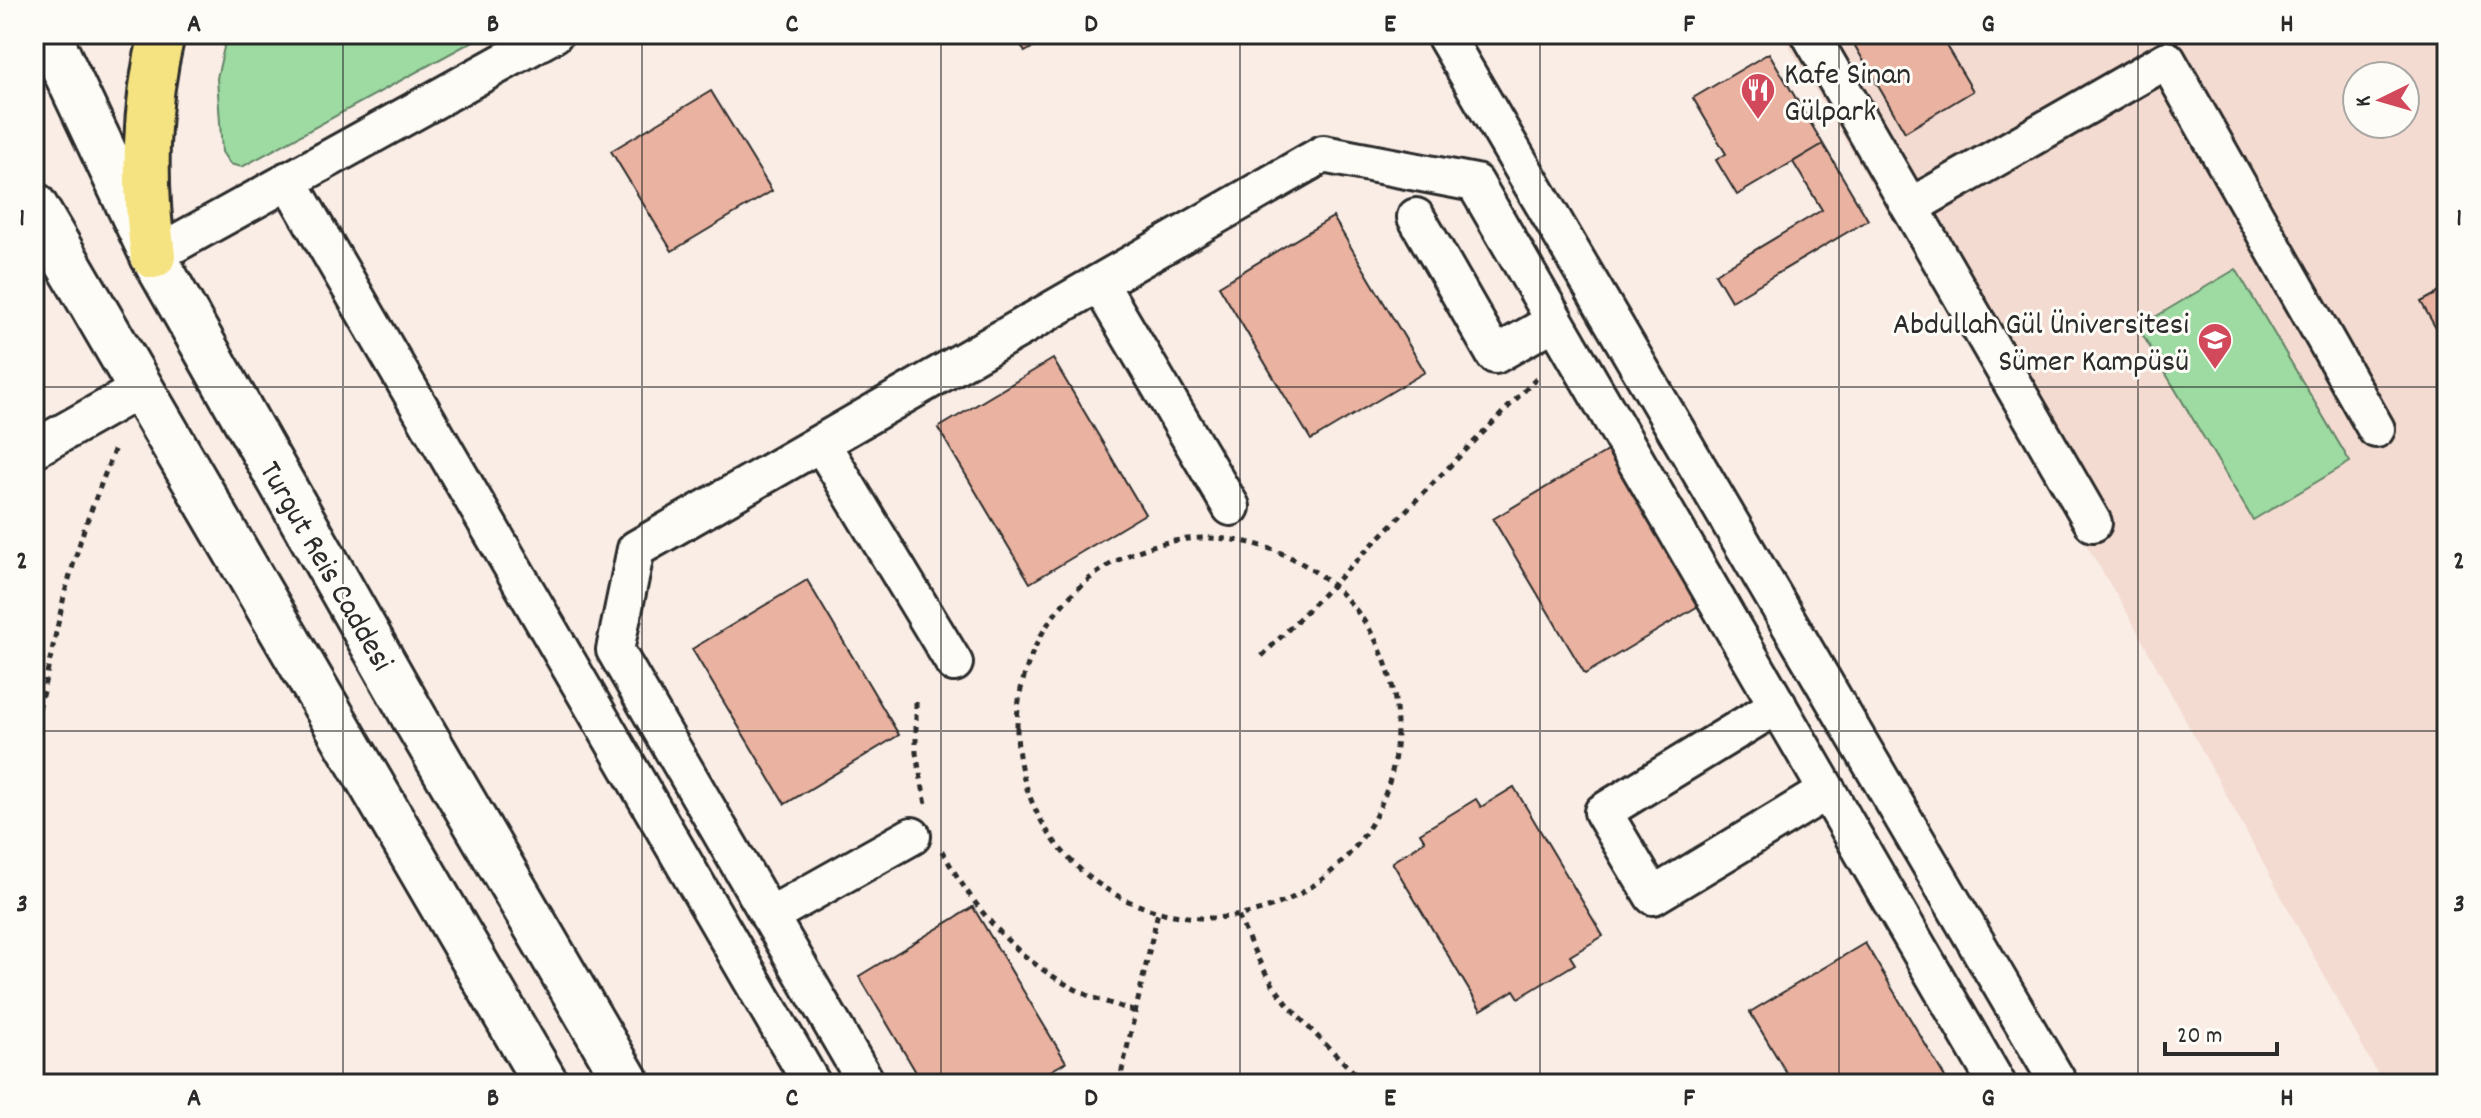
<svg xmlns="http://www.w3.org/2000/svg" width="2481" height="1118" font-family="Dekko,sans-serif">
  <rect width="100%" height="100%" fill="#f9ede6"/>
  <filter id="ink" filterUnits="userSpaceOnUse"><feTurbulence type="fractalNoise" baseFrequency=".0125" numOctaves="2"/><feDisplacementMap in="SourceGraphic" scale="16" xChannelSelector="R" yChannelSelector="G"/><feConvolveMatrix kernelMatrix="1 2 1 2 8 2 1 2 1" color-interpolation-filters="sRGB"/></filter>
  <g filter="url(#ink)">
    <path fill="#f4dbd1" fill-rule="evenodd" d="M 1782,34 L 2447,34 L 2447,1084 L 2383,1084 L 2130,618 ZM 2357,76 L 2405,76 L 2405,124 L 2357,124 Z"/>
    <path fill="#9ddba2" stroke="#648366" stroke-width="2" d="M 227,34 L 486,34 L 242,167 L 230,164 L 222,152 L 217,78 Z
      M 2236,269 L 2350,462 L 2253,520 L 2138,327 Z"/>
    <path fill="#eab2a0" stroke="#2b2b2b" stroke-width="2" d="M 1014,34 L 1055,34 L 1025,52 Z
      M 1848,34 L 1939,34 L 1973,91 L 1905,132 Z
      M 1769,53 L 1823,144 L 1737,195 L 1716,160 L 1726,154 L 1693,98 Z
      M 711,91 L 772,191 L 672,251 L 611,151 Z
      M 1823,144 L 1868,220 L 1731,301 L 1715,274 L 1822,210 L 1793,162 Z
      M 1333,217 L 1425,372 L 1311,440 L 1219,286 Z
      M 2447,288 L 2447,348 L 2421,302 Z
      M 1053,359 L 1145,514 L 1030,583 L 938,428 Z
      M 1607,451 L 1700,605 L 1585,674 L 1493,519 Z
      M 807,580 L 899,735 L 785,804 L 692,649 Z
      M 1514,787 L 1603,936 L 1570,956 L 1575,964 L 1519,998 L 1514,990 L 1481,1010 L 1392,862 L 1425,841 L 1420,833 L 1476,799 L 1481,807 Z
      M 973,907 L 1066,1062 L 1028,1084 L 923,1084 L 859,976 Z
      M 1865,943 L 1949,1084 L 1793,1084 L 1750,1012 Z"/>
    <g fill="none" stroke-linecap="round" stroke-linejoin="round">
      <g stroke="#2b2b2b" stroke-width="42">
        <path id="minor" d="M 1444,34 L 2059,1084
          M 1810,34 L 2093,523
          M 288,180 L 812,1084
          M 1910,207 L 2167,60 L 2376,429
          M 1416,217 L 1495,355 L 1555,321
          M 153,256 L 554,34
          M 1099,283 L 1231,507
          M 821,443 L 954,663
          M 34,449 L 140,389
          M 1778,705 L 1603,812 L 1653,896 L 1827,791
          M 769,916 L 912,836
          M 867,1084 L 615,650 L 636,549 L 1323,154 L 1475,183 L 1997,1084"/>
      </g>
      <g stroke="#2b2b2b" stroke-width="50">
        <path id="tertiary" d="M 48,34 L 153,256 L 415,719 L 628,1084
          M 34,205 L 546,1084"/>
      </g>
      <g stroke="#2b2b2b" stroke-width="50">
        <path id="primary" d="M 153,256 C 143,180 144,109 162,34"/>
      </g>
      <path stroke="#2b2b2b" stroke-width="5" stroke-dasharray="6 6" stroke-linecap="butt" d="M1017 728a190 190 0 1 1 380 0a190 190 0 1 1-380 0Z
        M 1262,656 L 1540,375
        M 916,702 L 916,753 L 926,804
        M 34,732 L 65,592 L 84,529 L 116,445
        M 942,851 C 977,913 1018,962 1083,993 C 1099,1001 1118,1005 1135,1012
        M 1238,916 C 1251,944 1263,974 1283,998 C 1307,1029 1338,1055 1365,1084
        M 1119,1084 L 1158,912"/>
      <use href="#minor" stroke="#fdfcf7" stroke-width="36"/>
      <use href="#tertiary" stroke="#fdfcf7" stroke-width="44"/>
      <use href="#primary" stroke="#f5e382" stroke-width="44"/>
    </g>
  </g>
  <path fill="none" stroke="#2b2b2b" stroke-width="2" stroke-opacity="0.55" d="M 343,34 L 343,1084M 642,34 L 642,1084M 941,34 L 941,1084M 1240,34 L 1240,1084M 1540,34 L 1540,1084M 1839,34 L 1839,1084M 2138,34 L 2138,1084M 34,387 L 2447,387M 34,731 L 2447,731"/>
  <defs>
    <g id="restaurant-pin" transform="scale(1.8)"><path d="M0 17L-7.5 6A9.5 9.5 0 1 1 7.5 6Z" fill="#d1495b" stroke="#fdfcf7"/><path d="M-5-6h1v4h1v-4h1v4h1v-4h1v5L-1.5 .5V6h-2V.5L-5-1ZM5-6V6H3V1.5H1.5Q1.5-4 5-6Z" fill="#fff"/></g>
    <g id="university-pin" transform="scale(1.8)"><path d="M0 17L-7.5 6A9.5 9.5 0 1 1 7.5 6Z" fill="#d1495b" stroke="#fdfcf7"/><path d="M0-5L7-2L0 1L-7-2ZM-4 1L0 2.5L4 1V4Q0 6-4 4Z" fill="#fff"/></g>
  </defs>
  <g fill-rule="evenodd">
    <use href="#restaurant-pin" x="1758" y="90"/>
    <use href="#university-pin" x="2215" y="340"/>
  </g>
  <g text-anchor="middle" stroke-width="6" stroke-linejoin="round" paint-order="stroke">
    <g font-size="32" fill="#2b2b2b" stroke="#fdfcf7" text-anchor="start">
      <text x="1784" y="83">Kafe Sinan<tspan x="1784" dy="37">Gülpark</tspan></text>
      <text x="2189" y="333" text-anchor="end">Abdullah Gül Üniversitesi<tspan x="2189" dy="37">Sümer Kampüsü</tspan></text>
    </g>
    <g font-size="32" fill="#2b2b2b" stroke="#fdfcf7">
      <text transform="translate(328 565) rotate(60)" y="11">Turgut Reis Caddesi</text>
    </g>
  </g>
  <rect width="2481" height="1118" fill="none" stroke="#fdfcf7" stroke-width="88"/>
  <g transform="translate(2381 100) rotate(265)"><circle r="38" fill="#fdfcf7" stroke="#a9a8a5" stroke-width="2"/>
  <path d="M0-6L14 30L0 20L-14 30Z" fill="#d1495b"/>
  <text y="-12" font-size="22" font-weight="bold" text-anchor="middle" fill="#2b2b2b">K</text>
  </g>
  <path d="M2165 1042v12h112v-12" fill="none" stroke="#2b2b2b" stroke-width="4"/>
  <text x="2177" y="1042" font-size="24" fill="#2b2b2b" stroke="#fdfcf7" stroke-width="6" paint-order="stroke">20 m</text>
  <rect x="44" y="44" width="2393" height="1030" fill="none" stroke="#2b2b2b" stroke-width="3"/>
  <g font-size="26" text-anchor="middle" font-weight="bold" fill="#2b2b2b">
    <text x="194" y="31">A</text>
    <text x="493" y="31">B</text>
    <text x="792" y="31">C</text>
    <text x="1091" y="31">D</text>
    <text x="1390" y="31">E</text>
    <text x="1689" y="31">F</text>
    <text x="1988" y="31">G</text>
    <text x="2287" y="31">H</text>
    <text x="22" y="225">1</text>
    <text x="2459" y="225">1</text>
    <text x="22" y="568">2</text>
    <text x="2459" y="568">2</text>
    <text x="22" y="911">3</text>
    <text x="2459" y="911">3</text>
    <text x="194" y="1105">A</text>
    <text x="493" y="1105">B</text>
    <text x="792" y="1105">C</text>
    <text x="1091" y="1105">D</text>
    <text x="1390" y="1105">E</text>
    <text x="1689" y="1105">F</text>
    <text x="1988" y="1105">G</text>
    <text x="2287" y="1105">H</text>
  </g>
</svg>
